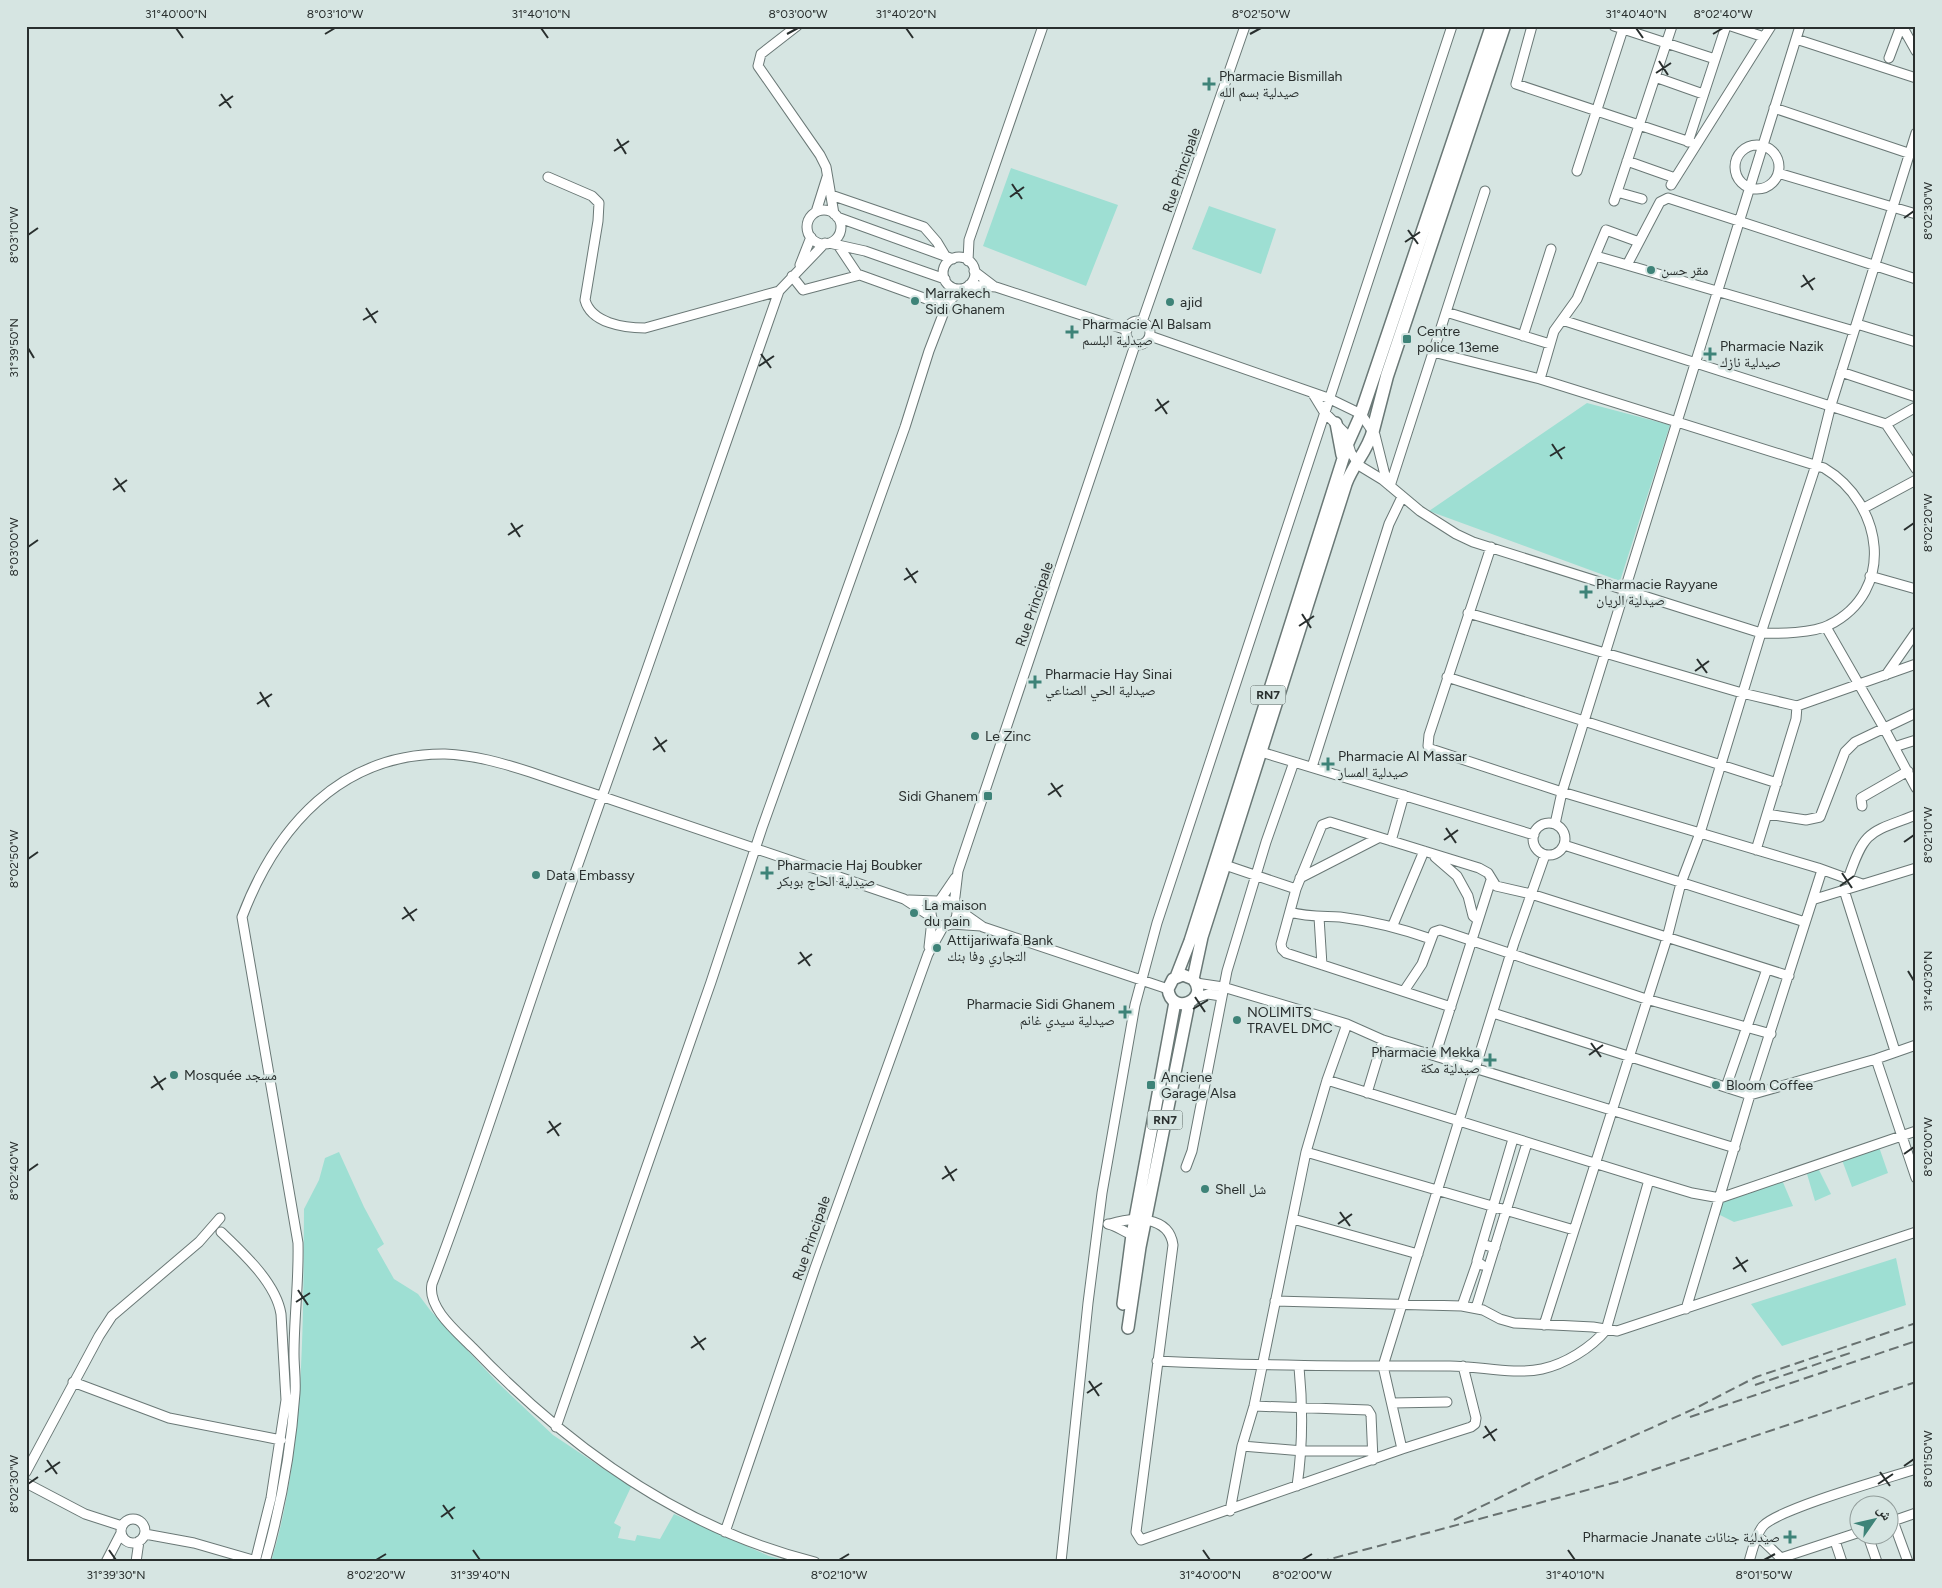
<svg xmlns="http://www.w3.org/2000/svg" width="1942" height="1588" font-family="Figtree,'Noto Naskh Arabic',sans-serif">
  <rect width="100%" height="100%" fill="#d6e5e2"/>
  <path fill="#9edfd3" d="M 1011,168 L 1118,205 L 1086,286 L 983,246 Z
    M 1209,206 L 1276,229 L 1261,274 L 1192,249 Z
    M 1587,403 L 1670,425 L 1620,581 L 1429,511 Z
    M 1879,1147 L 1888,1173 L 1852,1187 L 1842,1160 Z
    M 339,1152 L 364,1207 L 384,1244 L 377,1249 L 394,1279 L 418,1294 L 430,1310 L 497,1382 L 553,1435 L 631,1487 L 614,1523 L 621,1527 L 618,1538 L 635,1541 L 637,1535 L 660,1539 L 674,1514 L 769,1556 L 791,1562 L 271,1562 C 305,1450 303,1325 304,1209 L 319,1180 L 325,1158 Z
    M 1818,1168 L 1831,1194 L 1815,1201 L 1807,1174 Z
    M 1782,1180 L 1793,1206 L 1734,1222 L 1718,1214 L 1723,1200 Z
    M 1896,1258 L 1906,1305 L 1782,1346 L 1751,1304 Z"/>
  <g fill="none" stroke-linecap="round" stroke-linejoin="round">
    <g stroke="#6a7876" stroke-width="11">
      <path id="minor" d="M 797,26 L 761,54 L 758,66 L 820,155 L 826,167 L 834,214
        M 1532,26 L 1516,84 L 1696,144
        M 1614,26 L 1715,59
        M 1731,26 L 1764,37
        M 1902,26 L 1916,51
        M 1796,39 L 1916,78
        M 1889,58 L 1901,26
        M 1655,77 L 1703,94
        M 1774,108 L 1908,153
        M 1688,142 L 1726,26
        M1735 167a22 22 0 1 1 44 0a22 22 0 1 1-44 0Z
        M 1627,161 L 1675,178
        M 1577,171 L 1624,26
        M 1778,173 L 1916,214
        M 548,177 L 592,196 L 599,203 L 598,221 L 585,300 C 591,323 624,328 645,328 L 779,291
        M 1671,185 L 1771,26
        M 1617,192 L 1642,199
        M 831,195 L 924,227 L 937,242 L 946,257
        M 1614,201 L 1672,26
        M807 227a17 17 0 1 1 34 0a17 17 0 1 1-34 0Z
        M 816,212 L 827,177
        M 837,217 L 953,259
        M 829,243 L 865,251 L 945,279
        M 838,245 L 858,275
        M 1596,256 L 1854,331
        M943 273a16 16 0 1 1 32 0a16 16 0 1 1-32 0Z
        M 968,261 L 969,240 L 1043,26
        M 800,265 L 811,237
        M 1627,265 L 1660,202 L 1668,198 L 1916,279
        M 974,271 L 995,287
        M 792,276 L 803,290 L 860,275 L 946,306
        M 969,285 L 996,287 L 1127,330
        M 1446,312 L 1550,344
        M 1562,320 L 1886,424 L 1916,469
        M1126 333a12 12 0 1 1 24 0a12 12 0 1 1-24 0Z
        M 1142,322 L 1245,26
        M 1857,324 L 1916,342
        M 1150,336 L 1328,398 L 1361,414 L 1375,435 L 1387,483
        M 1523,336 L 1551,249
        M 1841,372 L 1916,397
        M 1540,379 L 1554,331 L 1577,299 L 1606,230 L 1639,242
        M 1313,394 L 1324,412 L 1344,432 L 1351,453 L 1360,466 L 1383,480 L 1420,511 L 1456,534 L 1473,542 L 1761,633 C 1778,634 1814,633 1829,625 C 1897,591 1883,503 1824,468 L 1540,379 L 1433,352
        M 1886,424 L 1916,407
        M 1390,486 L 1485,191
        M 1864,508 L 1916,480
        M 1491,547 L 1429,735 L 1428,746 L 1431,749 L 1562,792 L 1818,868 L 1862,884
        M 1870,576 L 1916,589
        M 1468,613 L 1742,693 L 1797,706 L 1916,664
        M 1826,627 L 1884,728 L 1916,788
        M 1886,675 L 1916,632
        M 1447,677 L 1777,783
        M 1894,747 L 1916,740
        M 1261,752 L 1534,835
        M 1312,767 L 1389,524 L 1402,497
        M 1862,806 L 1861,798 L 1908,771
        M 1767,814 L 1806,820 L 1820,817 L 1845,752 L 1855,742 L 1916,713
        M1533 839a16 16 0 1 1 32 0a16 16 0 1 1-32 0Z
        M 1555,824 L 1562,792 L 1800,26
        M 1391,841 L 1404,795
        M 1564,845 L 1805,922
        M 1756,850 L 1796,719 L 1797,706
        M 1435,857 L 1457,876 L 1468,896 L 1473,916 L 1478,920
        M 1225,865 L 1296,889
        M 1300,878 L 1378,838
        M 1848,879 C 1865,829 1869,833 1916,815
        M 1844,890 L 1895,1051
        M 1815,899 L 1916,868
        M931 913a13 13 0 1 1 26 0a13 13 0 1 1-26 0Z
        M 909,900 L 937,901
        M 940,900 L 955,878
        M 954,905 L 958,871 L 1135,345
        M 956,908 L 983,927 L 1168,989
        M 1290,912 C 1307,917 1322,916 1340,917 C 1372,921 1400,928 1431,939
        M 1319,917 L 1322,965
        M 951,924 L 981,926
        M 1393,925 L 1424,851
        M 929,947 L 932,920
        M 1196,983 L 1223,987 L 1347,1024 L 1383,1040 L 1735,1148
        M 1404,991 L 1422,964 L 1434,932 L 1440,930 L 1646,999 L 1771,1034
        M 1195,998 L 1208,994 L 1221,996
        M 1451,1007 L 1286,953 L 1282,949 L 1281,944 L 1296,889 L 1322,825 L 1330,822 L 1479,868 L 1488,873 L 1496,886 L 1531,894 L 1789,976
        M 1493,1013 L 1750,1095 L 1876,1059 L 1916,1045
        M 1435,1056 L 1491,880
        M 1876,1059 L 1916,1178
        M 1327,1080 L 1649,1180 L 1692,1193 L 1720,1198 L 1916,1131
        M 1726,1087 L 1767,969
        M 1367,1093 L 1383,1040
        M 1306,1152 L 1574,1230
        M 1186,1167 L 1192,1151 L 1227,971 L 1266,842 L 1294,762
        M 1293,1219 L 1418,1254
        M 1108,1224 C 1119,1226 1125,1234 1137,1236
        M 1110,1224 C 1132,1217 1169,1215 1173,1245 L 1136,1532 L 1141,1540 L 1402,1449 L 1471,1427 L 1475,1424 L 1476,1418 L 1463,1366
        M 221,1232 C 243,1253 276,1283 281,1314 L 286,1400 L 271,1498 L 255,1562
        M 1482,1244 L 1477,1261 L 1482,1265
        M 1495,1248 L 1482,1244 L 1513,1139
        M 1275,1301 L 1462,1306 L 1483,1310 L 1500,1319 L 1514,1323 L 1593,1327 L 1617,1331 L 1916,1232
        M 1462,1306 L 1477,1263
        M 1476,1308 L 1527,1143
        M 1686,1309 L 1750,1095 L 1822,870
        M 1544,1325 L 1667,938 L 1681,883 L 1700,833 L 1761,633 L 1816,465 L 1831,405 L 1916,133
        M 1157,1361 C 1255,1366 1353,1366 1450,1366 C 1480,1366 1513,1375 1542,1369 C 1565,1364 1591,1348 1606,1330 L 1649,1180
        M 73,1382 L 169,1418 L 281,1440
        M 1392,1403 L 1447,1402
        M 1254,1406 L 1368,1410 L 1371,1415 L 1373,1460
        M 556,1427 L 711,982 L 762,828 L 905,427 L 929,351 L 947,304 L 961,289
        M 1242,1446 L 1303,1451 L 1372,1451
        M 1402,1449 L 1383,1366 L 1514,943 L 1545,855
        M 26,1472 L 99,1336 L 112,1316 L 199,1242 L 220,1218
        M 26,1483 L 85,1514 L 122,1526
        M 1297,1486 C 1303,1445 1303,1408 1299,1367
        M 1230,1511 L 1242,1446 L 1254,1406 L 1306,1152 L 1327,1080 L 1347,1024
        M121 1531a12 12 0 1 1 24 0a12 12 0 1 1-24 0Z
        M 1893,1521 L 1908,1562
        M 1890,1522 L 1916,1513
        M 725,1532 L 815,1268 L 928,954 L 943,927
        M 145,1534 L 194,1543 L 256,1561
        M 1868,1536 L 1877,1562
        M 1759,1537 L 1784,1561
        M 1835,1541 L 1842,1562
        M 1781,1558 L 1860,1532
        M 106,1562 L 121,1533
        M 136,1562 L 139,1541
        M 265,1562 C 281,1506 291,1450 295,1393 C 296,1380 294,1367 294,1354 C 294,1317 299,1281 298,1243 L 242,917 C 276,827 341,753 445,754 C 474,755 502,763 530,772 L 904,899 L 930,916
        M 815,1562 C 681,1529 567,1446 473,1348 C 457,1332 427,1308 432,1284 C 480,1159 519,1031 564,904 C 637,700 707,496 779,291 L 825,243
        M 1061,1562 L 1088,1303 L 1102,1193 L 1135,1005 L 1157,923 L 1452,26
        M 1749,1562 C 1752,1551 1756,1534 1763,1526 C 1778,1509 1888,1478 1916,1469"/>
    </g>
    <g stroke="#6a7876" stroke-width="14">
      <path id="major" d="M 1336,423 L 1342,455
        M 1176,977 L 1190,941 L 1348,443 L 1361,414
        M 1193,979 L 1183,975 L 1173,979 L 1168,989 C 1171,1017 1211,1000 1193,979 L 1202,937 L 1346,484 C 1353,464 1368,451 1373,430
        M 1123,1304 L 1132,1235 L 1175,1002
        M 1128,1328 L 1140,1247 L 1189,1003"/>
    </g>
    <g stroke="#6a7876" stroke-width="15">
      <path id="highway" d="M 1361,414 L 1492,26
        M 1373,430 L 1387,376 L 1504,26"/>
    </g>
    <use href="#minor" stroke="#fff" stroke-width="9"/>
    <use href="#major" stroke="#fff" stroke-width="11"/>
    <use href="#highway" stroke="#fff" stroke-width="12"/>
    <path stroke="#687170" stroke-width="2" stroke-dasharray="10 5" stroke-linecap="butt" d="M 1755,1385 L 1850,1353
      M 1690,1417 L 1916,1341
      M 1454,1520 L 1537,1479 L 1696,1408 L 1756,1377 L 1916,1323
      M 1319,1562 L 1617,1482 L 1916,1382"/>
  </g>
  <path fill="none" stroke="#292f2e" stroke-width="2" d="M 176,28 L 183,38M 541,28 L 548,38M 906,28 L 913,38M 1636,28 L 1643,38M 325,34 L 335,28M 787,34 L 798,28M 1250,34 L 1261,28M 1713,34 L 1723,28M 1659,61 L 1668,75M 1656,73 L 1671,63M 221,94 L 231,108M 219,106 L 233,96M 617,139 L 626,154M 614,151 L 629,141M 1012,184 L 1022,199M 1010,197 L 1024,187M 1904,218 L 1914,211M 1408,230 L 1418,244M 28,235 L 38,228M 1405,242 L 1420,232M 1803,275 L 1813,290M 1801,287 L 1815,278M 366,308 L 376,323M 363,320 L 378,311M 28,348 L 34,358M 761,354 L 771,368M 759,366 L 774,356M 1157,399 L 1167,414M 1155,411 L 1169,401M 1552,444 L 1562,459M 1550,456 L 1565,447M 115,478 L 125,492M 113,490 L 127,480M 511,523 L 520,537M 1904,530 L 1914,523M 508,535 L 523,525M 28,547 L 38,540M 906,568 L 916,583M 904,580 L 918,571M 1302,614 L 1311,628M 1299,626 L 1314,616M 1697,659 L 1707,673M 1695,671 L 1709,661M 260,692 L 269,707M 257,704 L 272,694M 655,737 L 665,752M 653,750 L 667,740M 1051,783 L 1061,797M 1048,795 L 1063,785M 1446,828 L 1456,843M 1444,840 L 1458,830M 1904,842 L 1914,835M 28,859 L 38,852M 1842,873 L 1852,888M 1840,886 L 1854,876M 404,907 L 414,921M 402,919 L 417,909M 800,952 L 810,966M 798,964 L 812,954M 1908,971 L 1914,981M 1195,997 L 1205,1012M 1193,1009 L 1208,1000M 1591,1043 L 1601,1057M 1589,1055 L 1603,1045M 154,1076 L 163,1090M 151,1088 L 166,1078M 549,1121 L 559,1136M 547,1133 L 561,1123M 1904,1154 L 1914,1147M 945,1166 L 954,1181M 28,1171 L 38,1164M 942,1179 L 957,1169M 1340,1212 L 1350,1226M 1338,1224 L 1352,1214M 1736,1257 L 1746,1272M 1733,1269 L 1748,1260M 298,1290 L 308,1305M 296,1302 L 310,1293M 694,1336 L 704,1350M 691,1348 L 706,1338M 1089,1381 L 1099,1396M 1087,1393 L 1102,1383M 1485,1426 L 1495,1441M 1483,1438 L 1497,1429M 47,1460 L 57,1474M 1904,1466 L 1914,1459M 45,1472 L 60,1462M 1880,1472 L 1890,1486M 28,1484 L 38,1477M 1878,1484 L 1893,1474M 443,1505 L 453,1519M 441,1517 L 455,1507M 109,1550 L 116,1560M 473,1550 L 480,1560M 1203,1550 L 1210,1560M 1568,1550 L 1575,1560M 376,1560 L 386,1554M 839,1560 L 849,1554M 1302,1560 L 1312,1554M 1764,1560 L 1775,1554"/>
  <g fill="#3e8378" stroke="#d6e5e2" stroke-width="2">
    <path d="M1206.5 76.5h5v5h5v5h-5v5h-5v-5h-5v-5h5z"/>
    <circle cx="1651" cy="270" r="5"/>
    <circle cx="915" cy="301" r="5"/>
    <circle cx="1170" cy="302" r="5"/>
    <path d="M1069.5 324.5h5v5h5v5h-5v5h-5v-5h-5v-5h5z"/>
    <rect x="1402" y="334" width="10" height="10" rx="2.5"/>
    <path d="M1707.5 346.5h5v5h5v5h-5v5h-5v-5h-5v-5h5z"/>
    <path d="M1583.5 584.5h5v5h5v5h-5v5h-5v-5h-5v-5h5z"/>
    <path d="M1032.5 674.5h5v5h5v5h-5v5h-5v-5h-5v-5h5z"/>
    <circle cx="975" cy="736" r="5"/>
    <path d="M1325.5 756.5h5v5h5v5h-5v5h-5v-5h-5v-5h5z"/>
    <rect x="983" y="791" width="10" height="10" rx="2.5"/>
    <path d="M764.5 865.5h5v5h5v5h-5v5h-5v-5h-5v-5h5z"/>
    <circle cx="536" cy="875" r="5"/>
    <circle cx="914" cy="913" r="5"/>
    <circle cx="937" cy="948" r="5"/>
    <path d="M1122.5 1004.5h5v5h5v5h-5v5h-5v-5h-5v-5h5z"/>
    <circle cx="1237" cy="1020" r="5"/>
    <path d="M1487.5 1052.5h5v5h5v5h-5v5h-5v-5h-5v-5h5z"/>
    <circle cx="174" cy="1075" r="5"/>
    <rect x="1146" y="1080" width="10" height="10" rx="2.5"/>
    <circle cx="1716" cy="1085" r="5"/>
    <circle cx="1205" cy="1189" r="5"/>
    <path d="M1787.5 1529.5h5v5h5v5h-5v5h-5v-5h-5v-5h5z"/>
  </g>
  <g text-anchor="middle" stroke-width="5" stroke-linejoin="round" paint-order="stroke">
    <g fill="#d6e5e2" stroke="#5d6664" stroke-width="1">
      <rect x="1250.5" y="685.5" width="35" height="19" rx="4"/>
      <rect x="1147.5" y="1110.5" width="35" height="19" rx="4"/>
    </g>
    <g font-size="12" font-weight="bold" fill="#292f2e">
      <text x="1268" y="699">RN7</text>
      <text x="1165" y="1124">RN7</text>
    </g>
    <g font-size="14" fill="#292f2e" stroke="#d6e5e2" text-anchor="start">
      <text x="1219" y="81">Pharmacie Bismillah<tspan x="1219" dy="16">صيدلية بسم الله</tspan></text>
      <text x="1661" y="275">مقر حسن</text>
      <text x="925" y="298">Marrakech<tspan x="925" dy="16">Sidi Ghanem</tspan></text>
      <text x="1180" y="307">ajid</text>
      <text x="1082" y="329">Pharmacie Al Balsam<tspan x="1082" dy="16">صيدلية البلسم</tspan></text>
      <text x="1417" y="336">Centre<tspan x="1417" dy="16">police 13eme</tspan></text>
      <text x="1720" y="351">Pharmacie Nazik<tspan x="1720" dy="16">صيدلية نازك</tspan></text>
      <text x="1596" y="589">Pharmacie Rayyane<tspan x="1596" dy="16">صيدلية الريان</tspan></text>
      <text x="1045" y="679">Pharmacie Hay Sinai<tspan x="1045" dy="16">صيدلية الحي الصناعي</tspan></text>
      <text x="985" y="741">Le Zinc</text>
      <text x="1338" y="761">Pharmacie Al Massar<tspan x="1338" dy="16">صيدلية المسار</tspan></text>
      <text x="978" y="801" text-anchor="end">Sidi Ghanem</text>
      <text x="777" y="870">Pharmacie Haj Boubker<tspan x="777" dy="16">صيدلية الحاج بوبكر</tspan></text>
      <text x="546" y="880">Data Embassy</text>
      <text x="924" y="910">La maison<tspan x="924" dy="16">du pain</tspan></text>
      <text x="947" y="945">Attijariwafa Bank<tspan x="947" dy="16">التجاري وفا بنك</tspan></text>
      <text x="1115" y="1009" text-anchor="end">Pharmacie Sidi Ghanem<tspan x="1115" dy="16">صيدلية سيدي غانم</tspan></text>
      <text x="1247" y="1017">NOLIMITS<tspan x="1247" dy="16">TRAVEL DMC</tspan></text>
      <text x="1480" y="1057" text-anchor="end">Pharmacie Mekka<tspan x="1480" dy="16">صيدلية مكة</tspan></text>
      <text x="184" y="1080">Mosquée مسجد</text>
      <text x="1161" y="1082">Anciene<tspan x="1161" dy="16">Garage Alsa</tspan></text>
      <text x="1726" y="1090">Bloom Coffee</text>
      <text x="1215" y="1194">Shell شل</text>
      <text x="1780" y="1542" text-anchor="end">Pharmacie Jnanate صيدلية جنانات</text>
    </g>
    <g font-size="14" fill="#292f2e" stroke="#d6e5e2">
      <text transform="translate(1181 170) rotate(-71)" y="5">Rue Principale</text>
      <text transform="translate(1034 604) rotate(-71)" y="5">Rue Principale</text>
      <text transform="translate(811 1238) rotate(-71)" y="5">Rue Principale</text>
    </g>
  </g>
  <rect width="1942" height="1588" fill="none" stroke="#d6e5e2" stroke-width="55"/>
  <g transform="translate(1874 1520) rotate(56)"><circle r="24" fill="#d6e5e2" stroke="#919c9a"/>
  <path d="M0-4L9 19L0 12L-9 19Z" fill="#3e8378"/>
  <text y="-8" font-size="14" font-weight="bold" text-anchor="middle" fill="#292f2e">ش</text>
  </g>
  <rect x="28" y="28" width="1886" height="1532" fill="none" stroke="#292f2e" stroke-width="2"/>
  <g font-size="12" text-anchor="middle" fill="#292f2e">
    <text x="176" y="18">31°40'00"N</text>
    <text x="335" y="18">8°03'10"W</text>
    <text x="541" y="18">31°40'10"N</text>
    <text x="798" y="18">8°03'00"W</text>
    <text x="906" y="18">31°40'20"N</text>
    <text x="1261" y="18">8°02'50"W</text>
    <text x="1636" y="18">31°40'40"N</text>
    <text x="1723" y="18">8°02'40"W</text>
    <text transform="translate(1928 211) rotate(-90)" y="4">8°02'30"W</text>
    <text transform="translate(14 235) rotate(-90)" y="4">8°03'10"W</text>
    <text transform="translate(14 348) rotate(-90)" y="4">31°39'50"N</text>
    <text transform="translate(1928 523) rotate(-90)" y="4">8°02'20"W</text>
    <text transform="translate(14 547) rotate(-90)" y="4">8°03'00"W</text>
    <text transform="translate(1928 835) rotate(-90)" y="4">8°02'10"W</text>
    <text transform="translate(14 859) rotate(-90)" y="4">8°02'50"W</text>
    <text transform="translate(1928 981) rotate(-90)" y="4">31°40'30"N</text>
    <text transform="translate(1928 1147) rotate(-90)" y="4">8°02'00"W</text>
    <text transform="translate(14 1171) rotate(-90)" y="4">8°02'40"W</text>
    <text transform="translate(1928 1459) rotate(-90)" y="4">8°01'50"W</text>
    <text transform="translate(14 1484) rotate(-90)" y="4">8°02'30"W</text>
    <text x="116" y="1579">31°39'30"N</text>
    <text x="376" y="1579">8°02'20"W</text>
    <text x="480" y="1579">31°39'40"N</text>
    <text x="839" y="1579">8°02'10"W</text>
    <text x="1210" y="1579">31°40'00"N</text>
    <text x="1302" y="1579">8°02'00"W</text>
    <text x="1575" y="1579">31°40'10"N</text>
    <text x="1764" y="1579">8°01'50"W</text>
  </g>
</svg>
